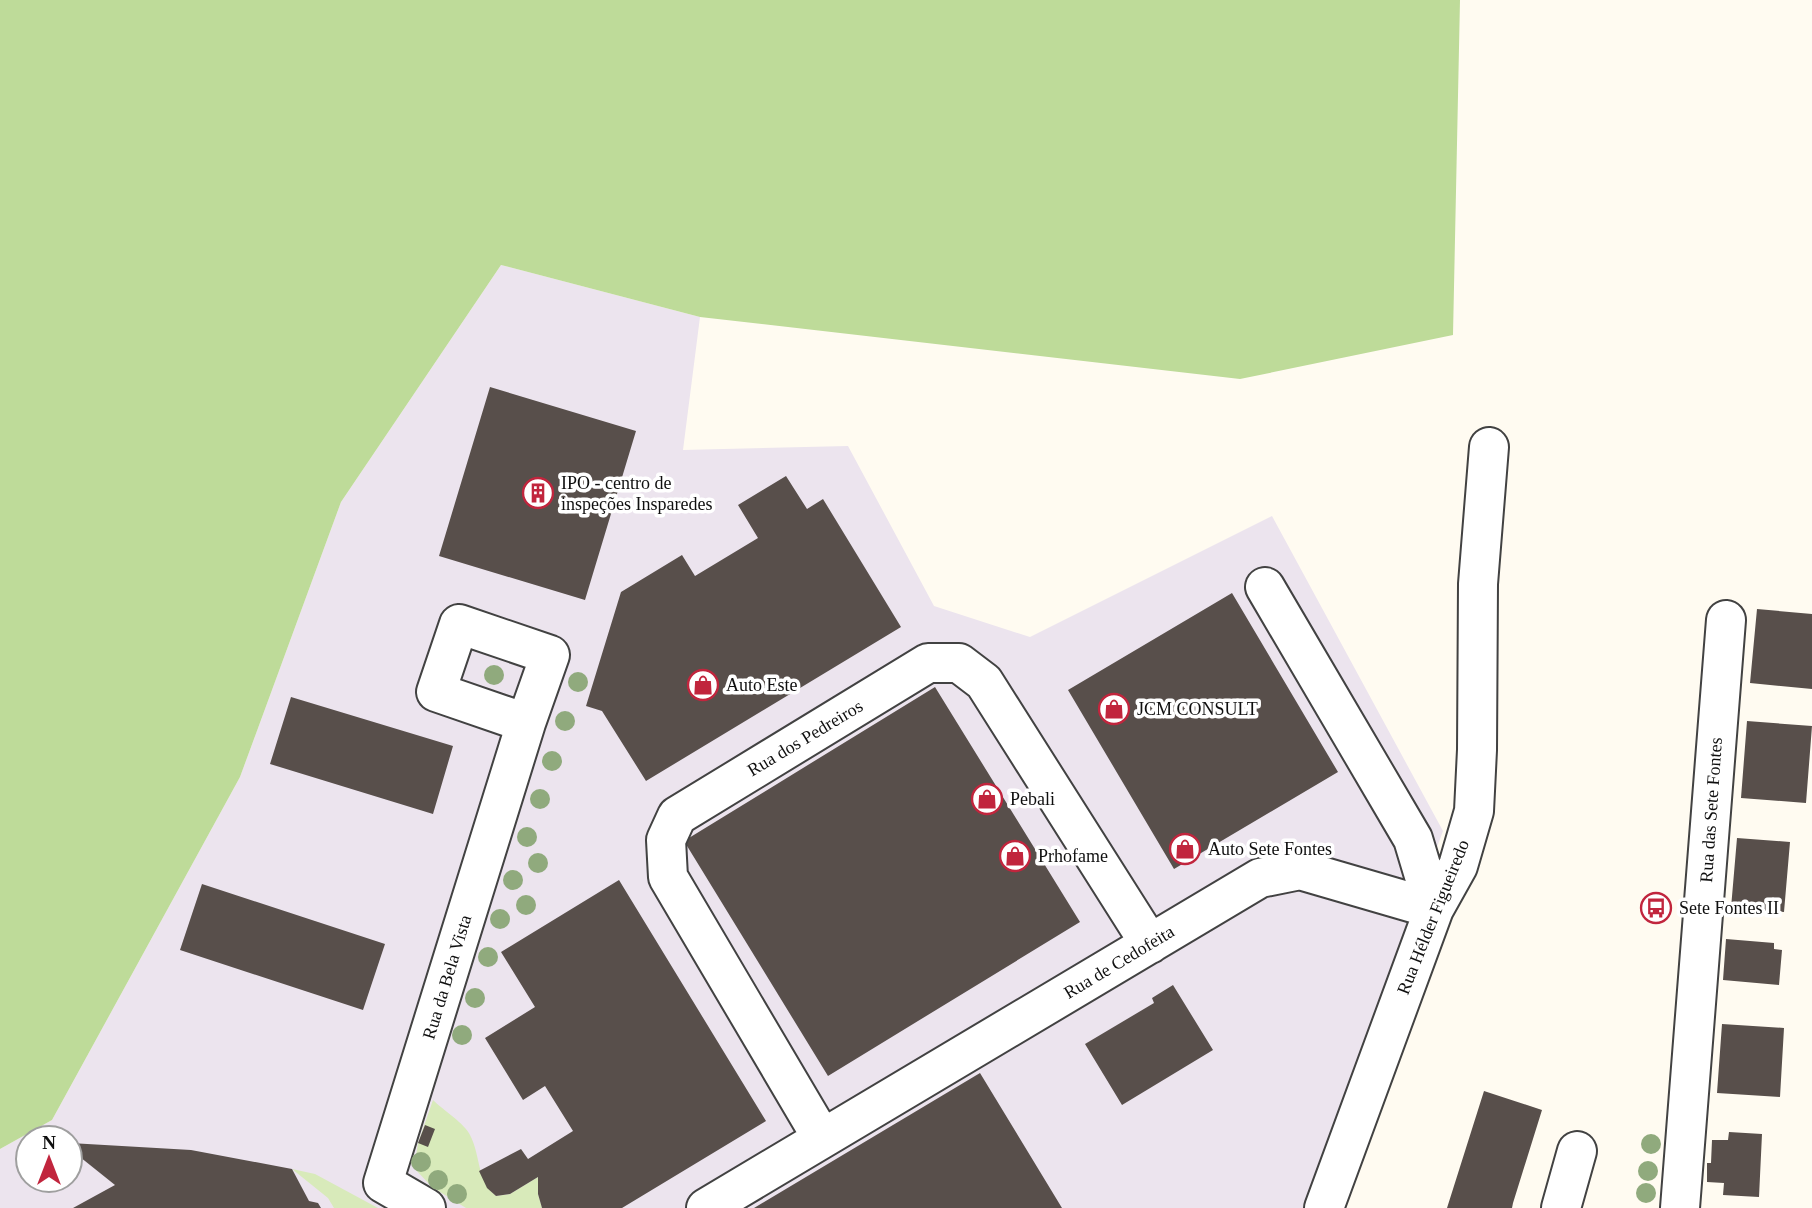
<svg xmlns="http://www.w3.org/2000/svg" width="1812" height="1208" font-family="'Times New Roman',serif">
  <rect width="100%" height="100%" fill="#fffbf1"/>
  <path fill="#ece4ee" fill-rule="evenodd" d="M 501,265 L 700,317 L 683,450 L 848,446 L 934,606 L 1030,637 L 1272,516 L 1443,831 L 1303,1208 L 0,1208 L 0,1149 L 52,1120 L 240,777 L 341,502 ZM 28,1138 L 70,1138 L 70,1180 L 28,1180 Z"/>
  <path fill="#d8eaba" d="M 433,1100 C 442,1109 465,1124 470,1135 C 481,1156 476,1179 496,1196 L 510,1194 L 538,1177 L 538,1194 L 542,1208 L 466,1208 L 432,1187 L 414,1168 L 418,1143 Z
    M 292,1169 L 315,1174 L 378,1208 L 334,1208 L 328,1198 Z"/>
  <path fill="#bedb99" d="M 0,0 L 1460,0 L 1453,335 L 1240,379 L 700,317 L 501,265 L 341,502 L 240,777 L 52,1120 L 0,1149 Z"/>
  <path fill="#584f4b" d="M 490,387 L 636,431 L 585,600 L 439,556 Z
    M 786,476 L 807,509 L 823,499 L 901,627 L 646,781 L 602,711 L 586,706 L 621,592 L 682,555 L 695,576 L 758,538 L 738,505 Z
    M 1232,593 L 1338,772 L 1174,869 L 1068,690 Z
    M 1757,609 L 1812,614 L 1812,689 L 1750,683 Z
    M 935,687 L 1080,922 L 828,1076 L 684,841 Z
    M 291,697 L 453,746 L 433,814 L 270,764 Z
    M 1747,721 L 1812,726 L 1806,803 L 1741,798 Z
    M 1737,838 L 1790,842 L 1784,912 L 1731,908 Z
    M 619,880 L 766,1121 L 622,1208 L 542,1208 L 538,1194 L 538,1177 L 510,1194 L 496,1196 L 487,1188 L 479,1171 L 521,1149 L 528,1159 L 573,1131 L 545,1086 L 523,1100 L 485,1038 L 535,1007 L 501,952 Z
    M 202,884 L 385,944 L 363,1010 L 180,950 Z
    M 1726,939 L 1774,943 L 1774,949 L 1782,950 L 1779,985 L 1723,980 Z
    M 1173,985 L 1213,1050 L 1122,1105 L 1085,1044 L 1154,1003 L 1152,998 Z
    M 1722,1024 L 1784,1028 L 1780,1097 L 1717,1093 Z
    M 980,1073 L 1062,1208 L 754,1208 Z
    M 1484,1091 L 1542,1110 L 1513,1203 L 1512,1208 L 1447,1208 Z
    M 425,1125 L 435,1129 L 428,1147 L 418,1143 Z
    M 1729,1132 L 1762,1134 L 1759,1197 L 1723,1195 L 1724,1183 L 1707,1182 L 1707,1163 L 1711,1163 L 1712,1140 L 1728,1140 Z
    M 70,1143 L 191,1150 L 292,1169 L 309,1201 L 318,1203 L 321,1208 L 73,1208 L 115,1185 L 70,1149 Z"/>
  <g fill="none" stroke-linecap="round" stroke-linejoin="round">
    <g stroke="#424242" stroke-width="42">
      <path id="minor" d="M 1265,587 L 1413,839 L 1434,909
        M 822,1138 L 668,877 L 666,840 L 677,816 L 928,663 L 959,663 L 984,682 L 1150,944
        M 426,1208 L 383,1183 L 526,723 L 550,655 L 459,624 L 436,692 L 526,723
        M 706,1208 L 1260,878 L 1300,870 L 1434,909
        M 1324,1208 L 1434,909 L 1458,866 L 1474,811 L 1477,750 L 1478,584 L 1489,447
        M 1561,1208 L 1577,1151
        M 1680,1208 L 1726,620"/>
    </g>
    <use href="#minor" stroke="#fff" stroke-width="38"/>
  </g>
  <g fill="#90aa7d">
    <circle cx="494" cy="675" r="10"/>
    <circle cx="578" cy="682" r="10"/>
    <circle cx="565" cy="721" r="10"/>
    <circle cx="552" cy="761" r="10"/>
    <circle cx="540" cy="799" r="10"/>
    <circle cx="527" cy="837" r="10"/>
    <circle cx="538" cy="863" r="10"/>
    <circle cx="513" cy="880" r="10"/>
    <circle cx="526" cy="905" r="10"/>
    <circle cx="500" cy="919" r="10"/>
    <circle cx="488" cy="957" r="10"/>
    <circle cx="475" cy="998" r="10"/>
    <circle cx="462" cy="1035" r="10"/>
    <circle cx="1651" cy="1144" r="10"/>
    <circle cx="421" cy="1162" r="10"/>
    <circle cx="1648" cy="1171" r="10"/>
    <circle cx="438" cy="1180" r="10"/>
    <circle cx="1646" cy="1193" r="10"/>
    <circle cx="457" cy="1194" r="10"/>
  </g>
  <defs>
    <g id="building-ring" transform="scale(1.575)"><circle r="9.5" fill="#fff" stroke="#c1253d" stroke-width="1.5"/><path d="M-4-6H4V6H1V3H-1V6H-4ZM-2.5-4.3h1.7v1.8h-1.7ZM.8-4.3h1.7v1.8H.8ZM-2.5-1h1.7V.8h-1.7ZM.8-1h1.7V.8H.8Z" fill="#c1253d"/></g>
    <g id="shop-ring" transform="scale(1.575)"><circle r="9.5" fill="#fff" stroke="#c1253d" stroke-width="1.5"/><path d="M-5-2.5h2.3a2.7 3.5 0 0 1 5.4 0H5L5.5 6h-11ZM-1.5-2.5h3a1.5 2.3 0 0 0-3 0Z" fill="#c1253d"/></g>
    <g id="bus-ring" transform="scale(1.575)"><circle r="9.5" fill="#fff" stroke="#c1253d" stroke-width="1.5"/><path d="M-5-6H5V4H4V6H2V4H-2V6H-4V4H-5ZM-3.5-4V0h7V-4ZM-3.5 1.2v1.5H-2V1.2ZM2 1.2v1.5H3.5V1.2Z" fill="#c1253d"/></g>
  </defs>
  <g fill-rule="evenodd">
    <use href="#building-ring" x="538" y="493"/>
    <use href="#shop-ring" x="703" y="685"/>
    <use href="#shop-ring" x="1114" y="709"/>
    <use href="#shop-ring" x="987" y="799"/>
    <use href="#shop-ring" x="1185" y="849"/>
    <use href="#shop-ring" x="1015" y="856"/>
    <use href="#bus-ring" x="1656" y="908"/>
  </g>
  <g text-anchor="middle" stroke-width="7" stroke-linejoin="round" paint-order="stroke">
    <g font-size="18" fill="#0f0f0f" stroke="#fff" text-anchor="start">
      <text x="561" y="489">IPO - centro de<tspan x="561" dy="21">inspeções Insparedes</tspan></text>
      <text x="726" y="691">Auto Este</text>
      <text x="1137" y="715">JCM CONSULT</text>
      <text x="1010" y="805">Pebali</text>
      <text x="1208" y="855">Auto Sete Fontes</text>
      <text x="1038" y="862">Prhofame</text>
      <text x="1679" y="914">Sete Fontes II</text>
    </g>
    <g font-size="18" fill="#0f0f0f" stroke="#fff">
      <text transform="translate(805 738) rotate(-31)" y="6">Rua dos Pedreiros</text>
      <text transform="translate(1711 810) rotate(-86)" y="6">Rua das Sete Fontes</text>
      <text transform="translate(1433 917) rotate(-68)" y="6">Rua Hélder Figueiredo</text>
      <text transform="translate(1119 962) rotate(-31)" y="6">Rua de Cedofeita</text>
      <text transform="translate(447 977) rotate(-73)" y="6">Rua da Bela Vista</text>
    </g>
  </g>
  <g transform="translate(49 1159)"><circle r="33" fill="#ffffff" stroke="#9f9f9f" stroke-width="2"/>
  <path d="M0-5L12 26L0 18L-12 26Z" fill="#c1253d"/>
  <text y="-10" font-size="19" font-weight="bold" text-anchor="middle" fill="#0f0f0f">N</text>
  </g>
</svg>
